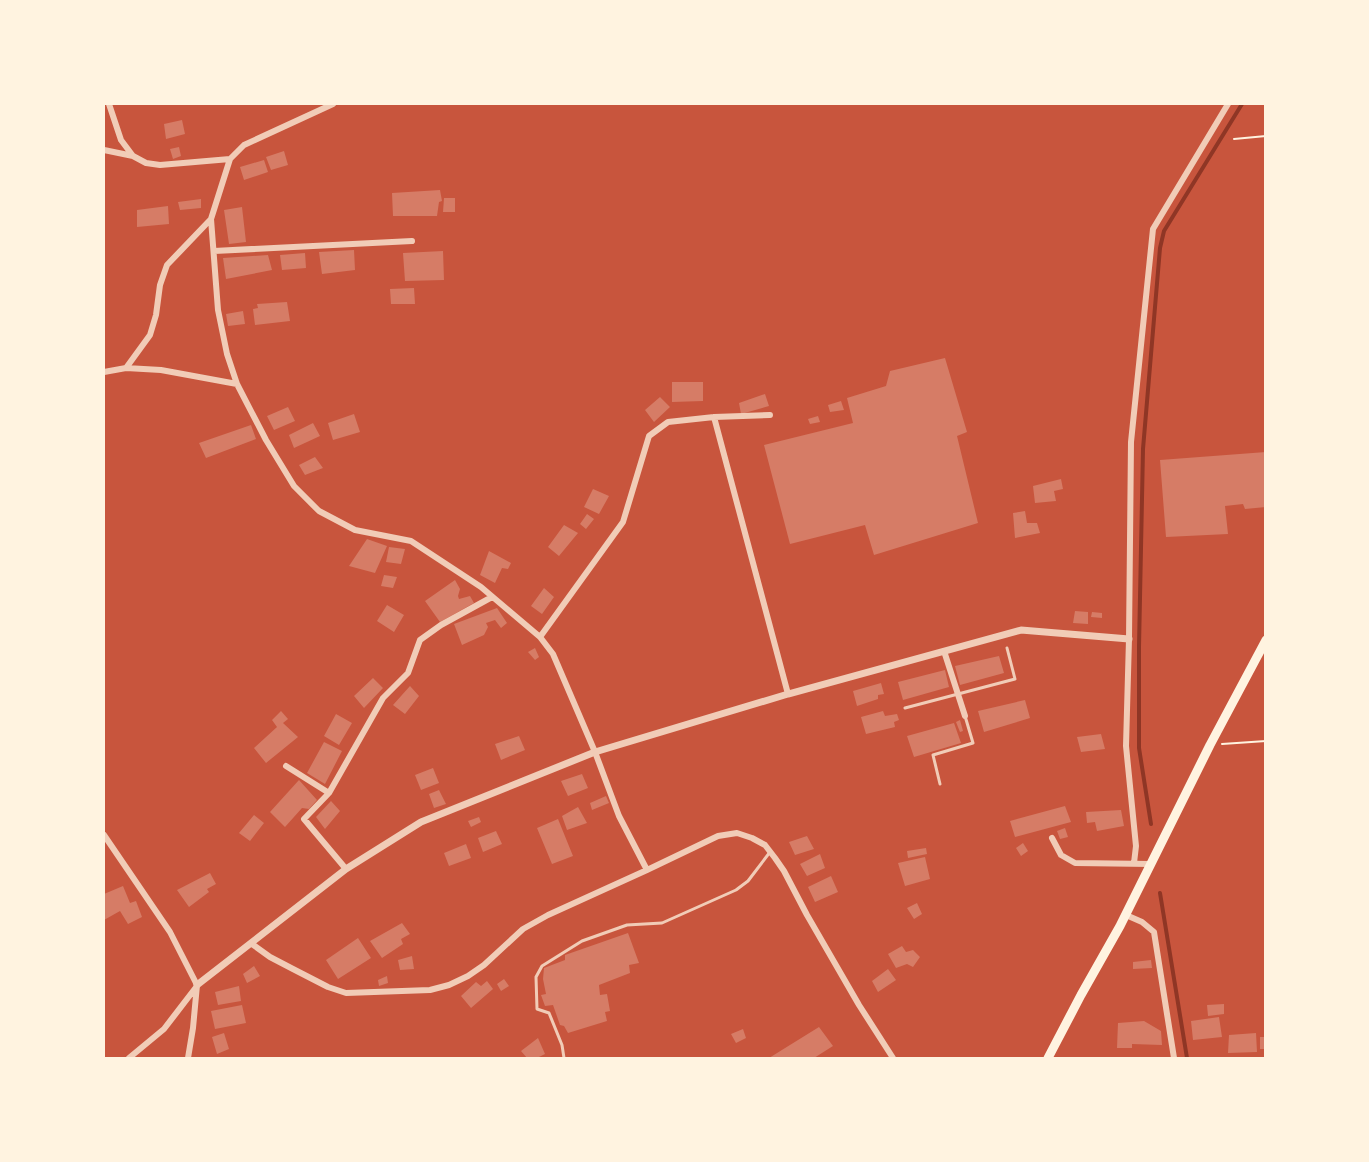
<svg xmlns="http://www.w3.org/2000/svg" width="1369" height="1162" font-family="'PT Sans Narrow',sans-serif">
  <rect width="100%" height="100%" fill="#c8553d"/>
  <g fill="none" stroke-linecap="round" stroke-linejoin="round">
    <path stroke="#8f3625" stroke-width="4" d="M 1151,824 L 1139,748 L 1139,647 L 1143,449 L 1160,248 L 1164,231 L 1242,104
      M 1160,893 L 1187,1058"/>
  </g>
  <path fill="#d67c66" d="M 182,120 L 185,134 L 166,139 L 164,124 Z
    M 179,147 L 181,156 L 173,159 L 170,149 Z
    M 284,151 L 288,165 L 271,170 L 266,157 Z
    M 264,160 L 268,172 L 244,180 L 240,167 Z
    M 440,190 L 442,201 L 439,202 L 437,216 L 393,216 L 392,193 Z
    M 444,198 L 455,198 L 455,212 L 443,212 Z
    M 201,199 L 201,208 L 180,210 L 178,202 Z
    M 168,206 L 169,224 L 137,227 L 137,210 Z
    M 242,207 L 246,242 L 229,244 L 224,210 Z
    M 354,250 L 355,270 L 322,274 L 319,252 Z
    M 443,251 L 444,280 L 405,281 L 403,253 Z
    M 305,253 L 306,268 L 282,270 L 280,255 Z
    M 268,255 L 272,270 L 226,279 L 223,258 Z
    M 414,288 L 415,304 L 391,304 L 390,289 Z
    M 287,302 L 290,321 L 255,325 L 253,309 L 258,308 L 257,304 Z
    M 243,311 L 245,324 L 228,326 L 226,314 Z
    M 945,358 L 967,432 L 957,436 L 978,523 L 874,555 L 865,525 L 790,544 L 764,445 L 853,423 L 847,398 L 886,386 L 890,371 Z
    M 672,382 L 703,382 L 703,401 L 672,402 Z
    M 765,394 L 769,406 L 741,414 L 739,403 Z
    M 660,397 L 670,407 L 654,422 L 645,410 Z
    M 841,401 L 844,410 L 830,412 L 828,405 Z
    M 288,407 L 295,421 L 274,430 L 267,416 Z
    M 354,414 L 360,432 L 333,440 L 328,423 Z
    M 818,416 L 820,422 L 810,424 L 808,419 Z
    M 313,423 L 320,436 L 294,448 L 289,435 Z
    M 251,425 L 256,439 L 206,458 L 199,443 Z
    M 1266,452 L 1266,507 L 1245,509 L 1243,504 L 1225,506 L 1228,534 L 1166,537 L 1160,460 Z
    M 315,457 L 323,468 L 305,475 L 299,465 Z
    M 1061,479 L 1063,489 L 1054,491 L 1056,501 L 1035,503 L 1033,486 Z
    M 593,489 L 609,496 L 599,514 L 584,507 Z
    M 1025,511 L 1027,523 L 1037,523 L 1040,533 L 1015,538 L 1013,513 Z
    M 587,514 L 594,519 L 586,529 L 580,524 Z
    M 564,525 L 578,533 L 559,556 L 548,547 Z
    M 367,539 L 387,546 L 375,573 L 349,566 Z
    M 389,547 L 405,549 L 401,564 L 386,562 Z
    M 489,551 L 511,563 L 508,569 L 502,568 L 495,583 L 480,575 Z
    M 384,575 L 397,577 L 393,588 L 381,586 Z
    M 455,580 L 460,589 L 458,596 L 459,599 L 470,596 L 474,603 L 440,622 L 425,601 Z
    M 544,588 L 554,597 L 542,614 L 531,606 Z
    M 387,605 L 404,615 L 394,632 L 377,621 Z
    M 497,608 L 507,623 L 501,628 L 495,620 L 486,623 L 488,627 L 484,635 L 462,645 L 454,624 Z
    M 1075,611 L 1088,612 L 1088,624 L 1073,623 Z
    M 1092,612 L 1102,613 L 1102,618 L 1091,617 Z
    M 535,648 L 539,657 L 535,660 L 528,652 Z
    M 999,656 L 1004,673 L 960,685 L 955,666 Z
    M 945,670 L 949,687 L 903,700 L 898,682 Z
    M 373,678 L 383,688 L 364,708 L 354,696 Z
    M 881,683 L 884,694 L 878,695 L 878,699 L 857,706 L 853,691 Z
    M 410,686 L 419,696 L 405,714 L 393,705 Z
    M 1025,700 L 1030,718 L 984,732 L 978,711 Z
    M 281,711 L 288,719 L 283,723 L 298,737 L 266,763 L 254,748 L 277,727 L 272,720 Z
    M 883,711 L 885,716 L 897,714 L 899,720 L 894,722 L 895,727 L 866,734 L 861,717 Z
    M 336,714 L 352,723 L 339,745 L 324,736 Z
    M 960,720 L 963,731 L 960,732 L 956,722 Z
    M 954,723 L 961,743 L 914,757 L 907,736 Z
    M 1101,734 L 1105,749 L 1081,752 L 1077,737 Z
    M 519,736 L 525,750 L 501,760 L 495,744 Z
    M 324,742 L 342,751 L 325,784 L 307,773 Z
    M 433,768 L 439,783 L 421,790 L 415,775 Z
    M 582,774 L 588,788 L 568,796 L 561,781 Z
    M 299,780 L 317,800 L 309,809 L 302,808 L 285,827 L 270,812 Z
    M 439,790 L 446,804 L 434,808 L 429,794 Z
    M 606,796 L 609,803 L 592,810 L 590,803 Z
    M 331,801 L 340,811 L 325,829 L 316,817 Z
    M 1065,806 L 1071,822 L 1015,837 L 1010,821 Z
    M 578,807 L 587,823 L 567,830 L 562,816 Z
    M 1121,810 L 1124,826 L 1097,831 L 1095,822 L 1087,823 L 1086,812 Z
    M 254,815 L 264,823 L 250,841 L 239,833 Z
    M 479,817 L 481,822 L 471,827 L 468,821 Z
    M 558,819 L 573,856 L 552,864 L 537,828 Z
    M 1065,828 L 1068,837 L 1060,839 L 1057,831 Z
    M 496,831 L 502,844 L 483,852 L 478,838 Z
    M 807,836 L 814,849 L 795,855 L 789,842 Z
    M 1023,843 L 1028,851 L 1021,856 L 1016,848 Z
    M 466,844 L 471,858 L 449,866 L 444,853 Z
    M 926,848 L 927,854 L 908,858 L 907,851 Z
    M 820,854 L 825,868 L 807,876 L 800,864 Z
    M 925,857 L 930,879 L 905,886 L 898,863 Z
    M 210,873 L 216,884 L 207,889 L 209,892 L 189,907 L 177,890 Z
    M 831,876 L 838,892 L 815,902 L 808,887 Z
    M 123,886 L 130,903 L 136,901 L 142,917 L 128,924 L 120,911 L 104,920 L 104,894 Z
    M 917,903 L 922,914 L 914,919 L 907,908 Z
    M 402,923 L 410,934 L 401,939 L 403,944 L 382,958 L 370,941 Z
    M 628,933 L 639,963 L 629,965 L 630,973 L 599,985 L 600,995 L 607,994 L 610,1011 L 605,1012 L 607,1021 L 568,1033 L 564,1026 L 560,1025 L 553,1005 L 545,1006 L 541,995 L 546,994 L 543,979 L 544,968 L 565,960 L 565,955 Z
    M 358,938 L 371,958 L 338,979 L 326,960 Z
    M 902,946 L 906,952 L 913,950 L 920,957 L 913,967 L 907,964 L 896,968 L 888,954 Z
    M 412,956 L 414,969 L 400,970 L 398,960 Z
    M 1151,960 L 1152,968 L 1133,969 L 1133,962 Z
    M 254,966 L 260,976 L 247,983 L 243,974 Z
    M 888,969 L 896,980 L 878,992 L 872,981 Z
    M 387,976 L 388,983 L 379,986 L 378,980 Z
    M 504,979 L 509,986 L 501,991 L 497,984 Z
    M 487,981 L 493,989 L 471,1008 L 461,996 L 476,982 L 481,986 Z
    M 239,986 L 241,1001 L 218,1005 L 215,992 Z
    M 1224,1004 L 1224,1014 L 1208,1016 L 1207,1005 Z
    M 242,1005 L 246,1023 L 215,1029 L 211,1011 Z
    M 1219,1017 L 1222,1037 L 1193,1040 L 1191,1021 Z
    M 1144,1021 L 1161,1031 L 1162,1045 L 1132,1044 L 1132,1048 L 1117,1048 L 1118,1023 Z
    M 819,1027 L 833,1046 L 814,1058 L 769,1058 Z
    M 743,1029 L 746,1038 L 736,1043 L 731,1034 Z
    M 224,1033 L 229,1049 L 217,1054 L 212,1037 Z
    M 1256,1033 L 1257,1052 L 1228,1053 L 1229,1035 Z
    M 1260,1037 L 1266,1037 L 1266,1049 L 1260,1049 Z
    M 538,1038 L 545,1054 L 537,1058 L 527,1058 L 521,1051 Z"/>
  <g fill="none" stroke-linecap="round" stroke-linejoin="round">
    <path stroke="#fff3e0" stroke-width="2" d="M 1234,139 L 1266,136
      M 1222,744 L 1266,741"/>
    <path stroke="#f1ccb7" stroke-width="3" d="M 905,708 L 1015,679 L 1007,648
      M 940,784 L 933,755 L 973,743 L 965,716
      M 564,1058 L 562,1045 L 549,1013 L 537,1009 L 536,977 L 542,966 L 582,941 L 627,925 L 662,923 L 736,890 L 748,881 L 770,852"/>
    <path stroke="#f1ccb7" stroke-width="6" d="M 109,104 L 121,140 L 133,156 L 146,163 L 160,165 L 230,159
      M 333,104 L 244,145 L 230,159 L 211,219 L 218,310 L 227,354 L 237,384 L 266,440 L 294,486 L 319,511 L 355,530 L 411,541 L 481,587 L 540,637 L 553,654 L 595,752 L 619,816 L 647,870
      M 104,150 L 133,156
      M 214,251 L 412,241
      M 126,368 L 150,335 L 156,315 L 160,285 L 167,265 L 211,219
      M 104,372 L 126,368 L 161,370 L 237,384
      M 714,417 L 788,694
      M 540,637 L 623,522 L 649,436 L 668,422 L 714,417 L 770,415
      M 944,651 L 965,716
      M 286,766 L 329,793
      M 104,835 L 170,932 L 197,985 L 193,1028 L 188,1058
      M 1052,838 L 1061,855 L 1075,863 L 1151,864
      M 1134,863 L 1136,846 L 1126,746 L 1129,639 L 1131,442 L 1153,229 L 1228,104
      M 346,869 L 304,819 L 329,793 L 383,698 L 408,673 L 420,640 L 441,625 L 492,597
      M 1126,915 L 1142,922 L 1154,932 L 1174,1058
      M 252,944 L 270,957 L 293,969 L 328,987 L 346,993 L 430,990 L 449,985 L 468,976 L 484,965 L 523,929 L 548,915 L 647,870 L 718,836 L 737,833 L 752,838 L 765,845 L 775,858 L 784,871 L 807,915 L 859,1005 L 893,1058
      M 129,1058 L 164,1029 L 197,986"/>
    <path stroke="#f1ccb7" stroke-width="7" d="M 197,985 L 346,869 L 421,822 L 595,752 L 788,694 L 1021,630 L 1129,639"/>
    <path stroke="#fff3e0" stroke-width="9" d="M 1048,1058 L 1081,995 L 1120,926 L 1210,745 L 1266,640"/>
  </g>
  <rect width="1369" height="1162" fill="none" stroke="#fff3e0" stroke-width="210"/>
</svg>
